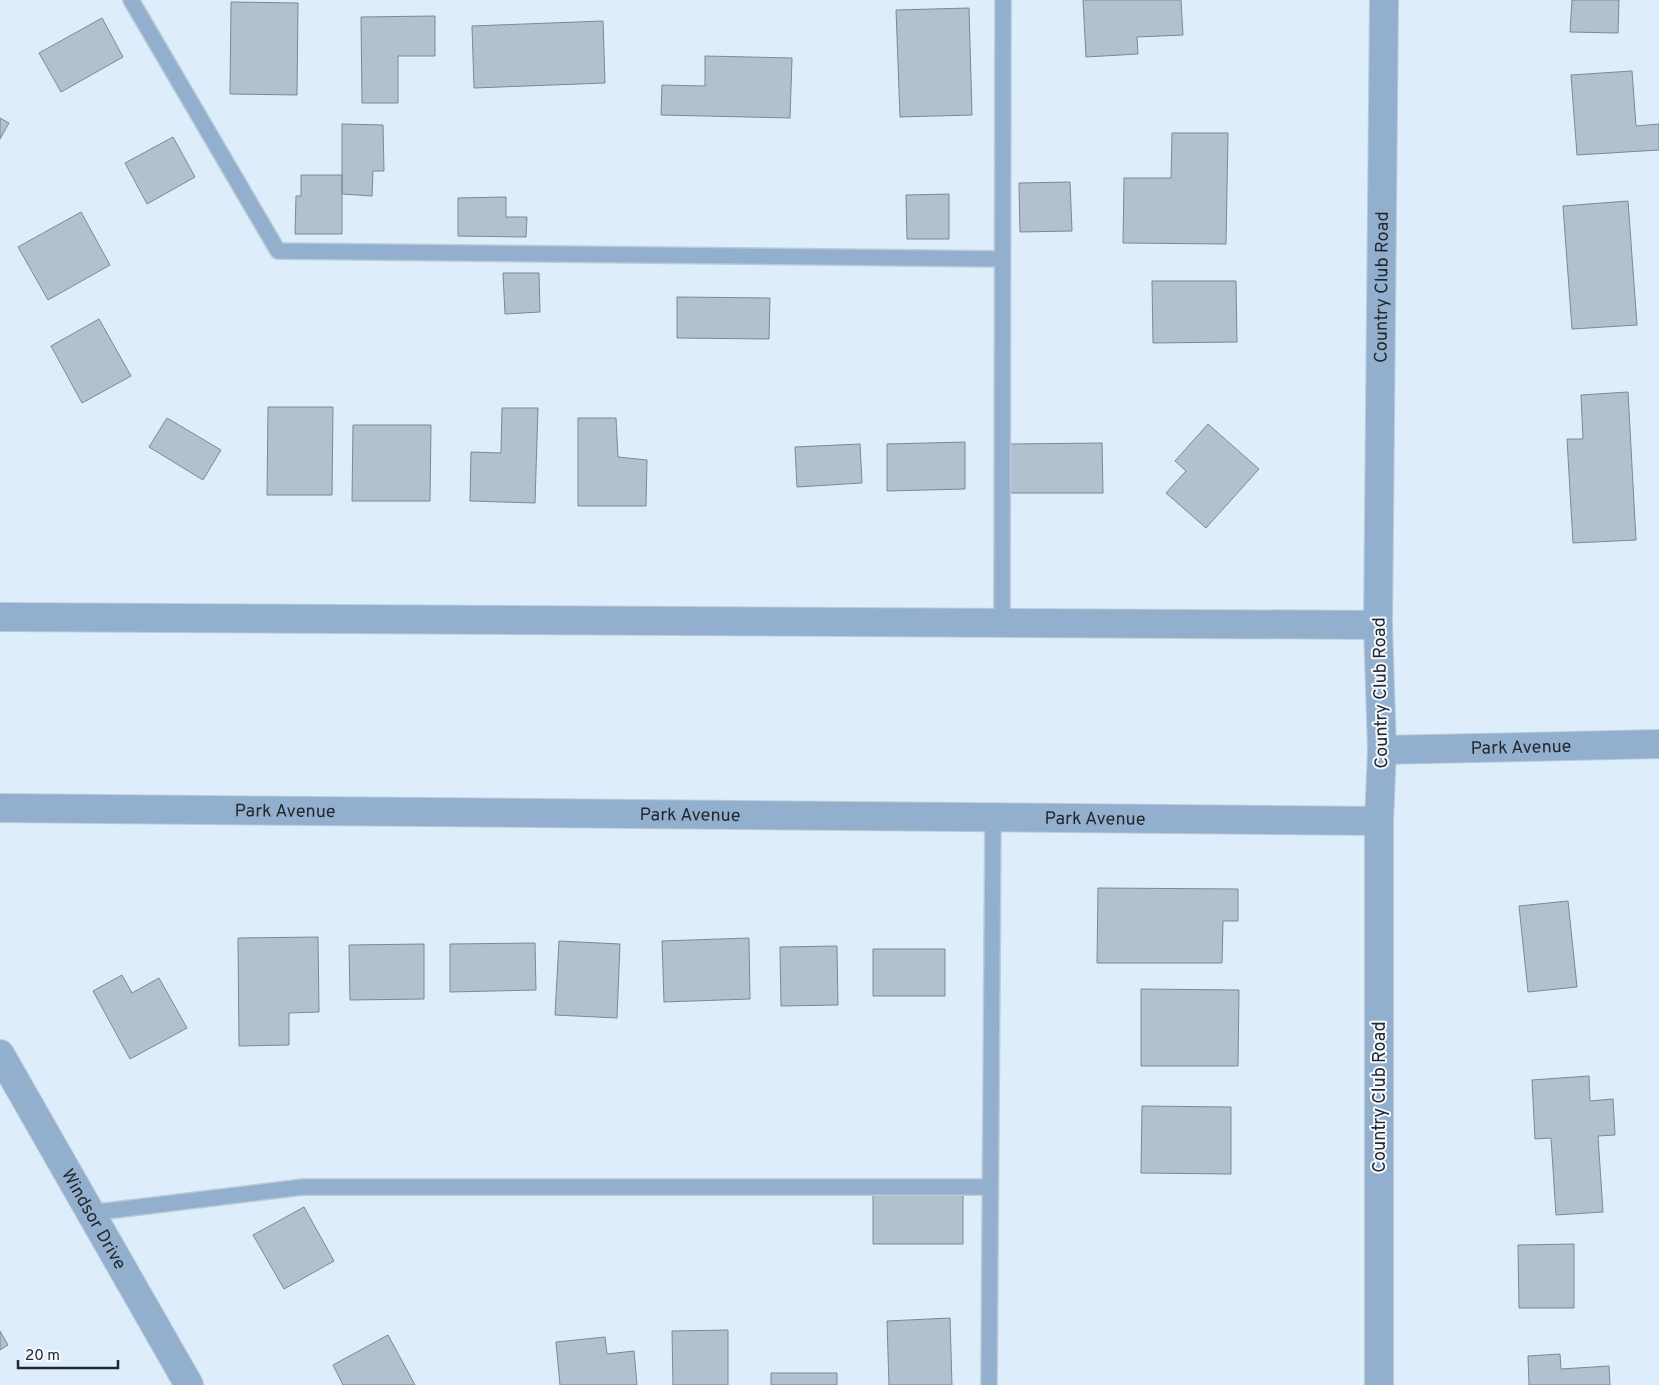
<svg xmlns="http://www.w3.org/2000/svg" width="1659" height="1385" font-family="Overpass,sans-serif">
  <rect width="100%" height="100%" fill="#ddedfc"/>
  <path fill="#b2c1d0" stroke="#7b8997" d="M 1083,0 L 1181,0 L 1183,35 L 1137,37 L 1138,54 L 1086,57 Z
    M 1572,0 L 1619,0 L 1618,33 L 1570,32 Z
    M 231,2 L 298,3 L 297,95 L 230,94 Z
    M 969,8 L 972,115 L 900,117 L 896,10 Z
    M 435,16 L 435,56 L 398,56 L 398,103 L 362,103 L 361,17 Z
    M 102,18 L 123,57 L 61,92 L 39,53 Z
    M 603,21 L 605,83 L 474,88 L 472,26 Z
    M 705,56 L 792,58 L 790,118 L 661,115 L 662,85 L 705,86 Z
    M 1632,71 L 1636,126 L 1659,124 L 1659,150 L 1577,155 L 1571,75 Z
    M 0,118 L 9,123 L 0,139 Z
    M 342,124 L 383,125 L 384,171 L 373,171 L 372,196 L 342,194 Z
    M 1172,133 L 1228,133 L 1226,244 L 1123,243 L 1124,178 L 1171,178 Z
    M 173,137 L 195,177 L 147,204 L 125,163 Z
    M 301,175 L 342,175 L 342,234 L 295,234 L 296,196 L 301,196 Z
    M 1070,182 L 1072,231 L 1020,232 L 1019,183 Z
    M 949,194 L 949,239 L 907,239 L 906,195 Z
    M 506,197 L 506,217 L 527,217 L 526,237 L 458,236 L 458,198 Z
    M 1628,201 L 1637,325 L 1572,329 L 1563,206 Z
    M 81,212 L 110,265 L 48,300 L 18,247 Z
    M 503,273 L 539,273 L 540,312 L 505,314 Z
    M 1152,281 L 1236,281 L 1237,342 L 1153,343 Z
    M 677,297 L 770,298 L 769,339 L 677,338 Z
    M 99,319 L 131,376 L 82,403 L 51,346 Z
    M 1628,392 L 1636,540 L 1573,543 L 1567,439 L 1583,439 L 1581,395 Z
    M 268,407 L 333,407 L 332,495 L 267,495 Z
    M 502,408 L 538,408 L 535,503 L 470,501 L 471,452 L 501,453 Z
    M 167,418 L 221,450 L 203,480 L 149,447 Z
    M 578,418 L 616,418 L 618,457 L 647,460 L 646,506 L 578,506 Z
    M 1208,424 L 1259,469 L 1206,528 L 1166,493 L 1186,471 L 1175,461 Z
    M 353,425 L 431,425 L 430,501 L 352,501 Z
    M 965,442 L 965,489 L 887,491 L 887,444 Z
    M 1102,443 L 1103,493 L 1009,493 L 1009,444 Z
    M 860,444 L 862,483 L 797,487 L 795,447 Z
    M 1098,888 L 1238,889 L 1238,921 L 1223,921 L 1222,963 L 1097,963 Z
    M 1568,901 L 1577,987 L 1528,992 L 1519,906 Z
    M 318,937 L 319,1012 L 289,1013 L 289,1045 L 239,1046 L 238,938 Z
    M 749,938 L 750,999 L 664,1002 L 662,941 Z
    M 559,941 L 620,944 L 617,1018 L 555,1015 Z
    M 535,943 L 536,990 L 450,992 L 450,944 Z
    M 424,944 L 424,999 L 350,1000 L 349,945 Z
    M 837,946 L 838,1005 L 781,1006 L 780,947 Z
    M 873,949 L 945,949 L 945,996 L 873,996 Z
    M 122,975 L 132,993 L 159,978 L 187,1028 L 130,1059 L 93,991 Z
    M 1141,989 L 1239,990 L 1238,1066 L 1141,1066 Z
    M 1589,1076 L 1590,1101 L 1613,1099 L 1615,1135 L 1598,1136 L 1603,1212 L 1556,1215 L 1551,1138 L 1535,1139 L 1532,1080 Z
    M 1142,1106 L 1231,1107 L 1231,1174 L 1141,1173 Z
    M 963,1194 L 963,1244 L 873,1244 L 873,1195 Z
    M 304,1207 L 334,1261 L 284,1289 L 253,1235 Z
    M 1574,1244 L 1574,1308 L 1519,1308 L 1518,1245 Z
    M 950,1318 L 952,1385 L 889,1385 L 887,1321 Z
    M 728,1330 L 728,1385 L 673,1385 L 672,1331 Z
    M 0,1331 L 8,1345 L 0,1350 Z
    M 388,1335 L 415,1385 L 343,1385 L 333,1365 Z
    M 605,1337 L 607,1354 L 634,1351 L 637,1385 L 560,1385 L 556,1342 Z
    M 1560,1354 L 1561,1369 L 1609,1366 L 1610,1385 L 1529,1385 L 1528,1356 Z
    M 771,1373 L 837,1373 L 837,1385 L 771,1385 Z"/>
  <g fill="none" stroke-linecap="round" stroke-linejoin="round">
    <g stroke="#bccad7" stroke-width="18">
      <path id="lane" d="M 131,0 L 278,251 L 1002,259
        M 1002,623 L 1003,0
        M 90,1213 L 303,1187 L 990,1187
        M 989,1385 L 993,817"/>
    </g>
    <g stroke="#bccad7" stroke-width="30">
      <g id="street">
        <path d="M 0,617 L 1378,625"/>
        <path id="s1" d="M 1382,750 L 1659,744"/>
        <path id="s2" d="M 0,808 L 1379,821"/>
        <path id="s3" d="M 0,1054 L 189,1385"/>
        <path id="s4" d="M 1379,1385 L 1379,821 L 1382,750 L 1378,625 L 1384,0"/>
      </g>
    </g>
    <use href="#lane" stroke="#92b0ce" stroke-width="15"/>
    <use href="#street" stroke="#92b0ce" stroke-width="28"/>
  </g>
  <g text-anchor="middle" stroke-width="4" stroke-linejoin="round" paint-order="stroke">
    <g font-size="18" fill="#23282e" stroke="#f3f9ff">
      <text dy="6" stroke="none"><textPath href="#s4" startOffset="1098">Country Club Road</textPath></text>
      <text transform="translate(1380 693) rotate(-91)" y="6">Country Club Road</text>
      <text dy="6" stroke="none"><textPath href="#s1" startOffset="139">Park Avenue</textPath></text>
      <text dy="6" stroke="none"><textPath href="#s2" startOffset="285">Park Avenue</textPath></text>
      <text dy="6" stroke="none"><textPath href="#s2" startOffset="690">Park Avenue</textPath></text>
      <text dy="6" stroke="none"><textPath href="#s2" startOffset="1095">Park Avenue</textPath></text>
      <text transform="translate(1379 1097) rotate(-90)" y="6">Country Club Road</text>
      <text dy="6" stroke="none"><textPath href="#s3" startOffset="190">Windsor Drive</textPath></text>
    </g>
  </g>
  <path d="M18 1360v8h100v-8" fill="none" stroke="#23282e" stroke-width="2.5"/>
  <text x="25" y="1360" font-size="15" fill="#23282e" stroke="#f3f9ff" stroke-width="4" paint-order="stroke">20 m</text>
</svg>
